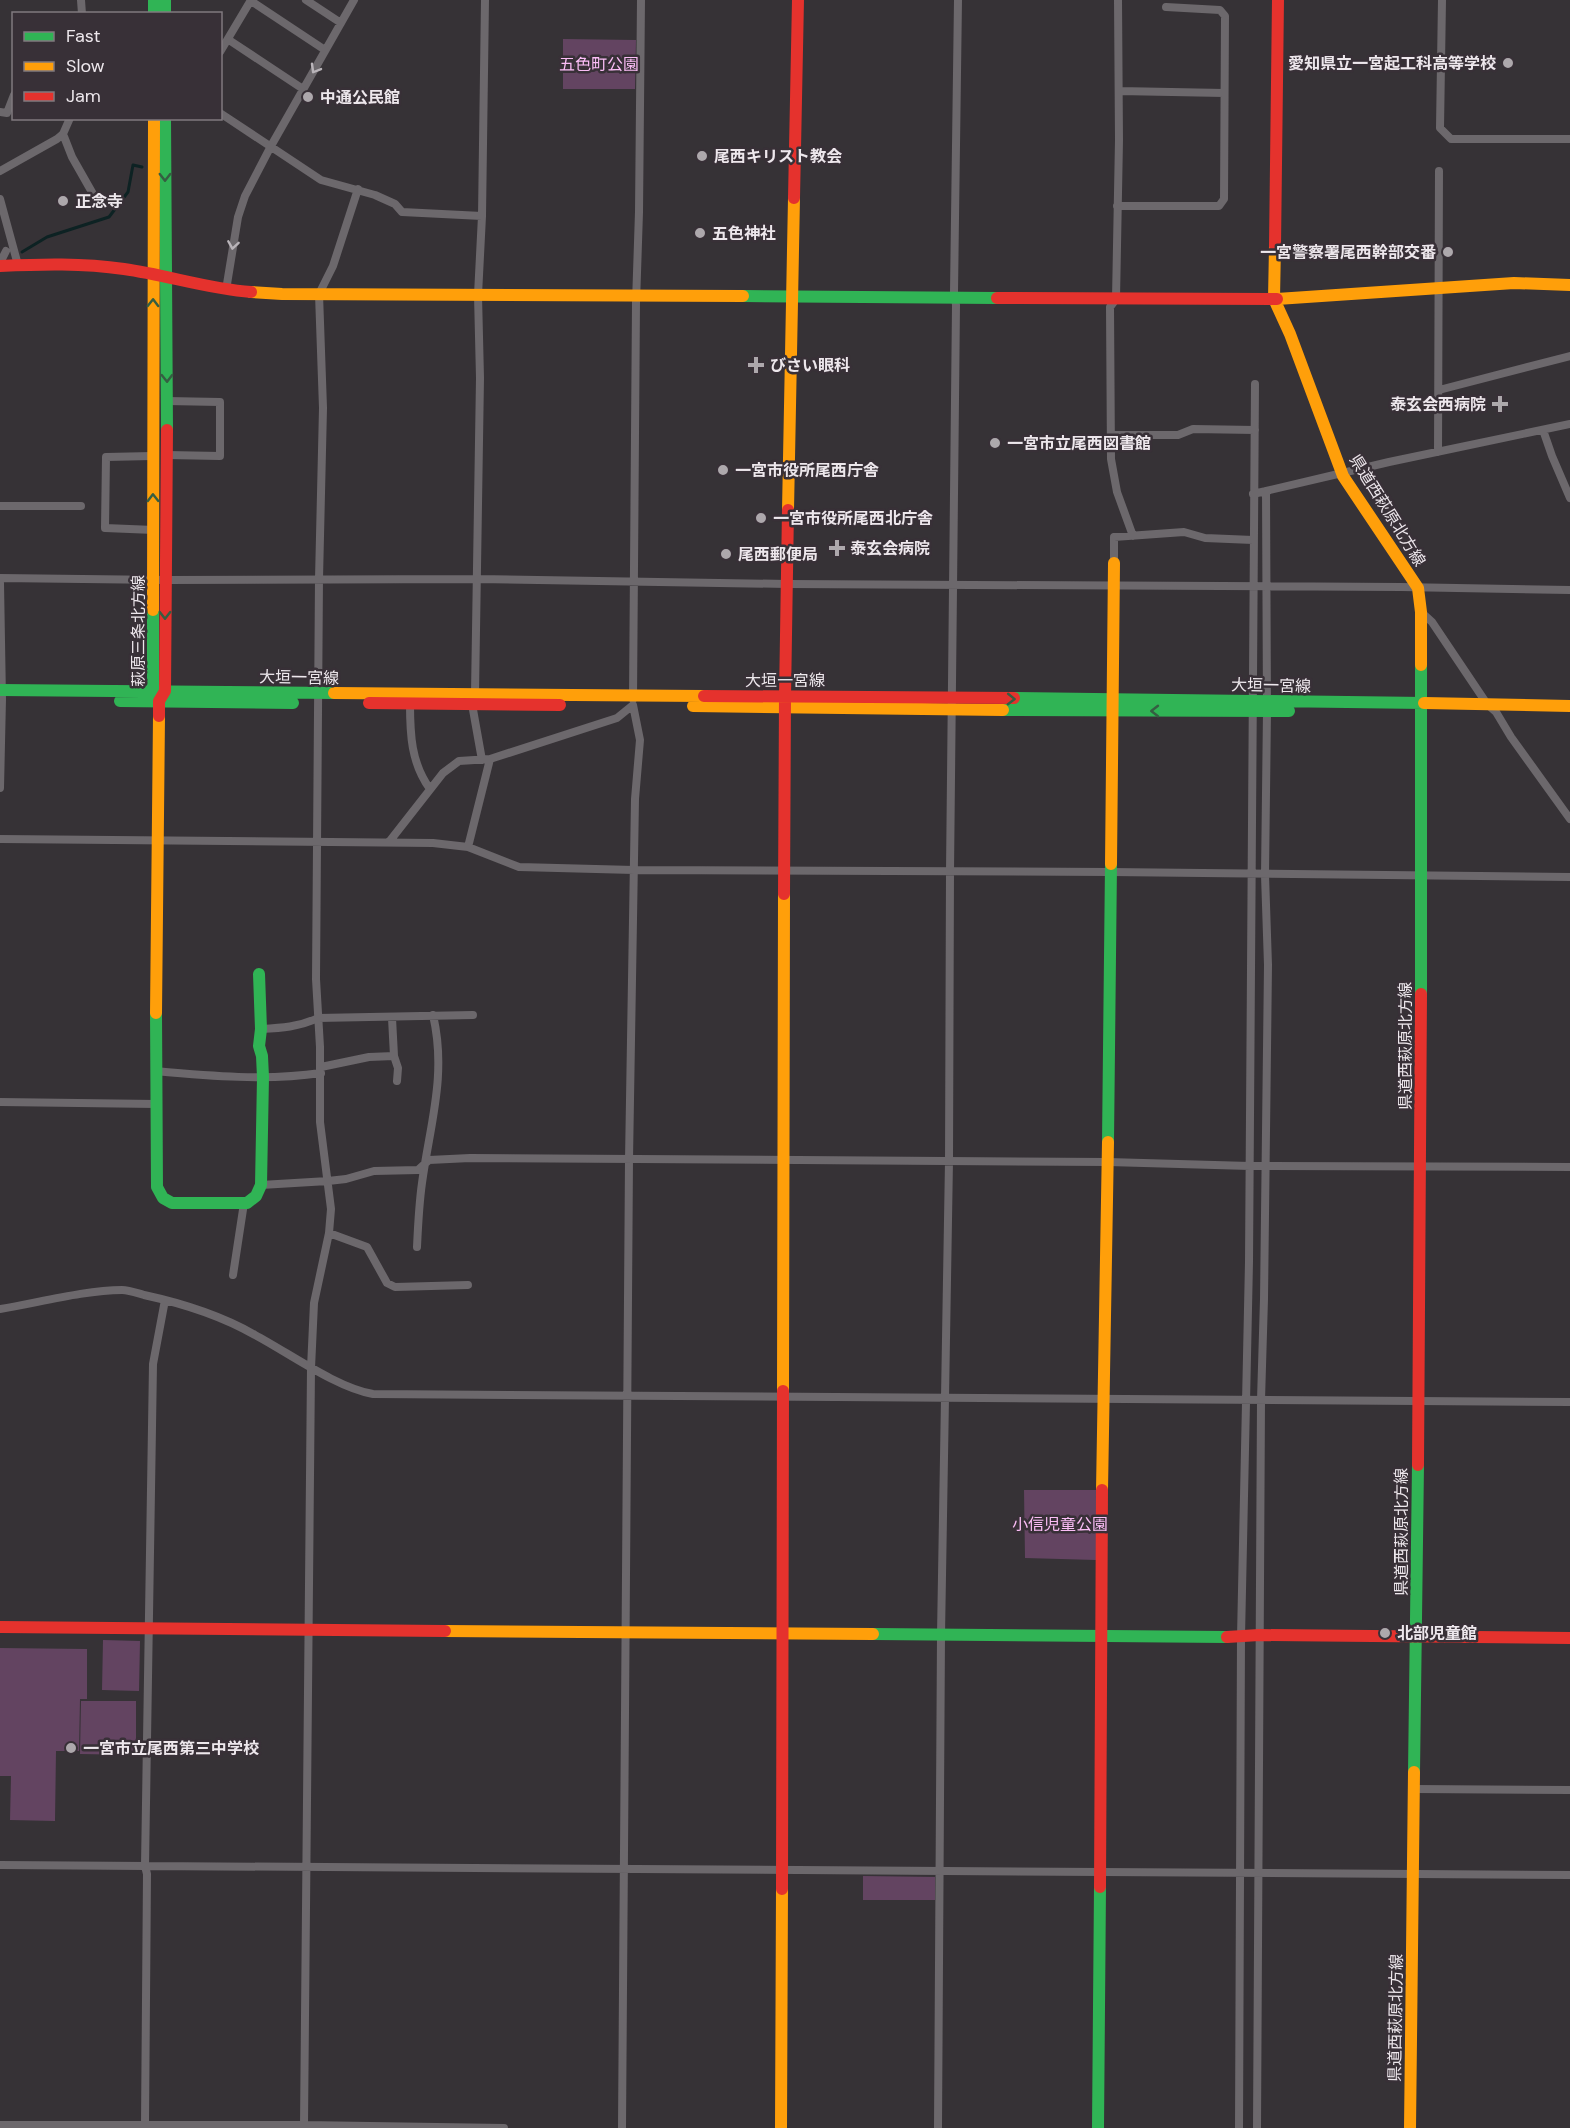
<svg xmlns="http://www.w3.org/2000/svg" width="1570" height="2128" font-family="'DM Sans','Noto Sans JP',sans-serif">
  <rect width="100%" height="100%" fill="#363236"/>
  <path fill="#634461" d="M 563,39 L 636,40 L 635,89 L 563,89 Z
    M 1024,1490 L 1096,1490 L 1096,1560 L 1025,1558 Z
    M 103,1640 L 140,1641 L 139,1691 L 102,1690 Z
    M 0,1648 L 87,1649 L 87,1699 L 80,1699 L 79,1751 L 56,1751 L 55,1821 L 10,1820 L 11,1776 L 0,1776 Z
    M 81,1701 L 136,1701 L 136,1755 L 80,1754 Z
    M 863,1876 L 935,1877 L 935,1900 L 863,1900 Z"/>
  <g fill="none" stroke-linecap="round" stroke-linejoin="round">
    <path stroke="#0d2223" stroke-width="3" d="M 22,252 L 47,237 L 109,217 L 128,192 L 133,165 L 142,167"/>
    <path stroke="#6c686c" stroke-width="8" d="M 81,0 L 82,14
      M 306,0 L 341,23
      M 1118,0 L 1119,140 L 1116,299 L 1110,307 L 1111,459 L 1117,492 L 1133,536
      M 1442,0 L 1440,128 L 1451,139 L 1570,139
      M 251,1 L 325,50
      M 229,40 L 303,89
      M 220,52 L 251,0
      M 1119,91 L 1224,93
      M 0,112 L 7,113 L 14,95
      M 220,113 L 321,180 L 375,195 L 395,204 L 402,212 L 482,216
      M 63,134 L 72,157 L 97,201
      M 0,171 L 57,139 L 63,134 L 70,118
      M 0,199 L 18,265
      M 1117,206 L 1219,206 L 1224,199 L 1225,16 L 1220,10 L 1166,7
      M 0,263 L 6,251
      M 226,290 L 238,217 L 245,196 L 271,146 L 354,0
      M 1439,390 L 1570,356
      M 167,401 L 220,402 L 220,456 L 167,455
      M 1543,430 L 1552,456 L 1570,498
      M 1112,435 L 1178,435 L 1193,429 L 1255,430
      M 1438,452 L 1439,171
      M 152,456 L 106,457 L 105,528 L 154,530
      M 1253,494 L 1389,462 L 1570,424
      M 0,506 L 81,506
      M 1114,563 L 1114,537 L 1184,532 L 1205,538 L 1253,540
      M 0,578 L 165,580 L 477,579 L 787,584 L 1401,587 L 1570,590
      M 0,583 L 2,699 L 0,788
      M 1421,612 L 1432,622 L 1487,704 L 1496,712 L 1511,737 L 1570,819
      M 633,699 L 636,303 L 639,212 L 641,0
      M 410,703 C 410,734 411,763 430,789
      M 482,760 L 472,704 L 475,694 L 480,378 L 478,295 L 482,216 L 485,0
      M 0,839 L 433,843 L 468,847 L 519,867 L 634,870 L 1110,872 L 1570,877
      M 389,842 L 443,773 L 459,761 L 490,759 L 617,718 L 633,705 L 640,740 L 635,799 L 629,1160 L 622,2128
      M 468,847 L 490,759
      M 392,1018 L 394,1056 L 398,1068 L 397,1081
      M 261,1029 C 281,1028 299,1027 318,1018 L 473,1015
      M 321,1067 L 369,1057 L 394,1056
      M 155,1071 C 210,1076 267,1081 321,1073
      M 0,1102 L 156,1104
      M 261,1185 L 328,1181 L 346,1179 L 374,1171 L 418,1170 L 429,1160 L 470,1158 L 1108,1162 L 1250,1166 L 1570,1167
      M 329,1233 L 367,1247 L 387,1283 L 395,1287 L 468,1285
      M 417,1247 C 418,1226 419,1204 422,1183 C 430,1124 447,1075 433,1015
      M 233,1275 L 244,1203
      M 0,1309 C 37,1303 85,1290 122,1290 C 129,1290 137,1293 144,1295 C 181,1303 222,1316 255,1335 C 289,1353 337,1388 373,1394 L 1570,1402
      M 1415,1789 L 1570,1790
      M 0,1865 L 1570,1875
      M 145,2124 L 147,1874 L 145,1866 L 153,1364 L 165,1300
      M 0,2125 L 304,2125 L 504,2128
      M 304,2125 L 311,1368 L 314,1303 L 329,1233 L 331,1209 L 320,1122 L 320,1047 L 316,979 L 319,579 L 323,408 L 319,294 L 333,266 L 358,189
      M 938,2128 L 941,1635 L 949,1161 L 950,872 L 956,305 L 954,292 L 958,0
      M 1239,2128 L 1241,1637 L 1249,1262 L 1255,384
      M 1257,2128 L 1261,1400 L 1264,1299 L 1268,965 L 1265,875 L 1267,711 L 1266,491"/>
    <path stroke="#30b455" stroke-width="12" d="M 154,0 L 154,14
      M 165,0 L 165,14
      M 165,118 L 167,430
      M 743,296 L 997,298
      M 153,610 L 153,691 L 157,698
      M 1421,665 L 1421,994
      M 0,690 L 334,693
      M 1014,698 L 1424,703
      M 120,701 L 293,703
      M 1003,710 L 1289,711
      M 156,1013 L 157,1187 L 163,1198 L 172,1203 L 247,1203 L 256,1196 L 261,1185 L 263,1077 L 262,1056 L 259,1046 L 261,1029 L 259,974
      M 1108,1142 L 1111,864
      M 873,1634 L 1227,1637
      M 1414,1772 L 1418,1465
      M 1098,2128 L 1100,1887"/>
    <path stroke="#ff9f0a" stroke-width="12" d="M 1275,246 L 1274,299 L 1290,334 L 1343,476 L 1418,588 L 1421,612 L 1421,665
      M 251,292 L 282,294 L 743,296
      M 1277,299 L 1514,283 L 1570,285
      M 788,510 L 794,198
      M 153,610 L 154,118
      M 334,693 L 704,696
      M 1424,703 L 1570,706
      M 693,706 L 1003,710
      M 1111,864 L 1114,563
      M 156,1013 L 159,716
      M 783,1391 L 784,894
      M 1102,1490 L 1108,1142
      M 445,1631 L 873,1634
      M 781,2128 L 782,1889
      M 1410,2128 L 1414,1772"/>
    <path stroke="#e5322d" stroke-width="12" d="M 794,198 L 798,0
      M 1275,246 L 1278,0
      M 0,266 C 42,264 82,263 124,269 C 167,275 208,289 251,292
      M 997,298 L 1277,299
      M 704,696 L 1014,698
      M 369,703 L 560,705
      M 159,716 L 159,701 L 165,691 L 167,430
      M 784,894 L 785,697 L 788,510
      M 1418,1465 L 1421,994
      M 0,1627 L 445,1631
      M 1227,1637 L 1259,1635 L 1570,1638
      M 1100,1887 L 1102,1490
      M 782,1889 L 783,1391"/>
  </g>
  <defs><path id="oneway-chevron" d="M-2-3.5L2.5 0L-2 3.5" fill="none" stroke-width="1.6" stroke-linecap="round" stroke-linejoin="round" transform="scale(1.5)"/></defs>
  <g stroke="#b9b4b9">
    <use href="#oneway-chevron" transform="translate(315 69) rotate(120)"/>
    <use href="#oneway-chevron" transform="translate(233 245) rotate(99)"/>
  </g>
  <g stroke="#355e42">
    <use href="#oneway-chevron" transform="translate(165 177) rotate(90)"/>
    <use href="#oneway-chevron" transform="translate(153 303) rotate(-89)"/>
    <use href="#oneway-chevron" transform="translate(167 378) rotate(89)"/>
    <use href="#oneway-chevron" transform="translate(153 498) rotate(-91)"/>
    <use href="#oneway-chevron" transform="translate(165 615) rotate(90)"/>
    <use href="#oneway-chevron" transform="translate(1011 699) rotate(1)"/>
    <use href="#oneway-chevron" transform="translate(1155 711) rotate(180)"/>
  </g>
  <g fill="#ada8ac" stroke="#383037" stroke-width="2">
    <circle cx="1508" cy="63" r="6"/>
    <circle cx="308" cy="97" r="6"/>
    <circle cx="702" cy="156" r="6"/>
    <circle cx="63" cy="201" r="6"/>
    <circle cx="700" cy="233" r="6"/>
    <circle cx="1448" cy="252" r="6"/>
    <path d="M753 356h6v6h6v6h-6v6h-6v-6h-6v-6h6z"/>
    <path d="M1497 395h6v6h6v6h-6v6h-6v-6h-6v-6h6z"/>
    <circle cx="995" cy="443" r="6"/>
    <circle cx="723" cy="470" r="6"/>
    <circle cx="761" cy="518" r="6"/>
    <path d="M834 539h6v6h6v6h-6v6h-6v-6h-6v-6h6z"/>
    <circle cx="726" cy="554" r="6"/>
    <circle cx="1385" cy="1633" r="6"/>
    <circle cx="71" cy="1748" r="6"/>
  </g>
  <g text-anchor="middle" stroke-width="5" stroke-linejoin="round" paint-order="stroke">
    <g font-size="16" font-weight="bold" fill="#ede7ec" stroke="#383037" text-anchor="start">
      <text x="1496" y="69" text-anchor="end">愛知県立一宮起工科高等学校</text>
      <text x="320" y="103">中通公民館</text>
      <text x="714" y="162">尾西キリスト教会</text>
      <text x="75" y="207">正念寺</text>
      <text x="712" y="239">五色神社</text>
      <text x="1436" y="258" text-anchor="end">一宮警察署尾西幹部交番</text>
      <text x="770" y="371">びさい眼科</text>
      <text x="1486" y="410" text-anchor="end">泰玄会西病院</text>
      <text x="1007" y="449">一宮市立尾西図書館</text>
      <text x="735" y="476">一宮市役所尾西庁舎</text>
      <text x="773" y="524">一宮市役所尾西北庁舎</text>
      <text x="850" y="554">泰玄会病院</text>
      <text x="738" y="560">尾西郵便局</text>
      <text x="1397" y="1639">北部児童館</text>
      <text x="83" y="1754">一宮市立尾西第三中学校</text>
    </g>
    <g font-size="16" fill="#fbbdf6" stroke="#383037">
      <text x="599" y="70">五色町公園</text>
      <text x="1060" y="1530">小信児童公園</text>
    </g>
    <g font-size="16" fill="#ede7ec" stroke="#383037">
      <text transform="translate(1388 510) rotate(58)" y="6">県道西萩原北方線</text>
      <text transform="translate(138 631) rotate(-90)" y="6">萩原三条北方線</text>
      <text transform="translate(299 677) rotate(1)" y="6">大垣一宮線</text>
      <text x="785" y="686">大垣一宮線</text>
      <text transform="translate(1271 685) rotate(1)" y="6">大垣一宮線</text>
      <text transform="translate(1405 1046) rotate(-90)" y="6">県道西萩原北方線</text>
      <text transform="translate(1401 1532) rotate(-90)" y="6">県道西萩原北方線</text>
      <text transform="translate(1395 2018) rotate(-89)" y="6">県道西萩原北方線</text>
    </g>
  </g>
  <rect x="12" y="12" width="210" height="108" fill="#383037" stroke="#80797f" stroke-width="1.5"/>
  <rect x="24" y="32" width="30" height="9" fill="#30b455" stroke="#80797f" stroke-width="1.5"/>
  <text x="66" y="42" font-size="18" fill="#ede7ec">Fast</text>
  <rect x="24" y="62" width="30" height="9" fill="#ff9f0a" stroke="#80797f" stroke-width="1.5"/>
  <text x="66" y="72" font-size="18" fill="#ede7ec">Slow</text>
  <rect x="24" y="92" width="30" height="9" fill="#e5322d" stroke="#80797f" stroke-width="1.5"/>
  <text x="66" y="102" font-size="18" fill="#ede7ec">Jam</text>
</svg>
